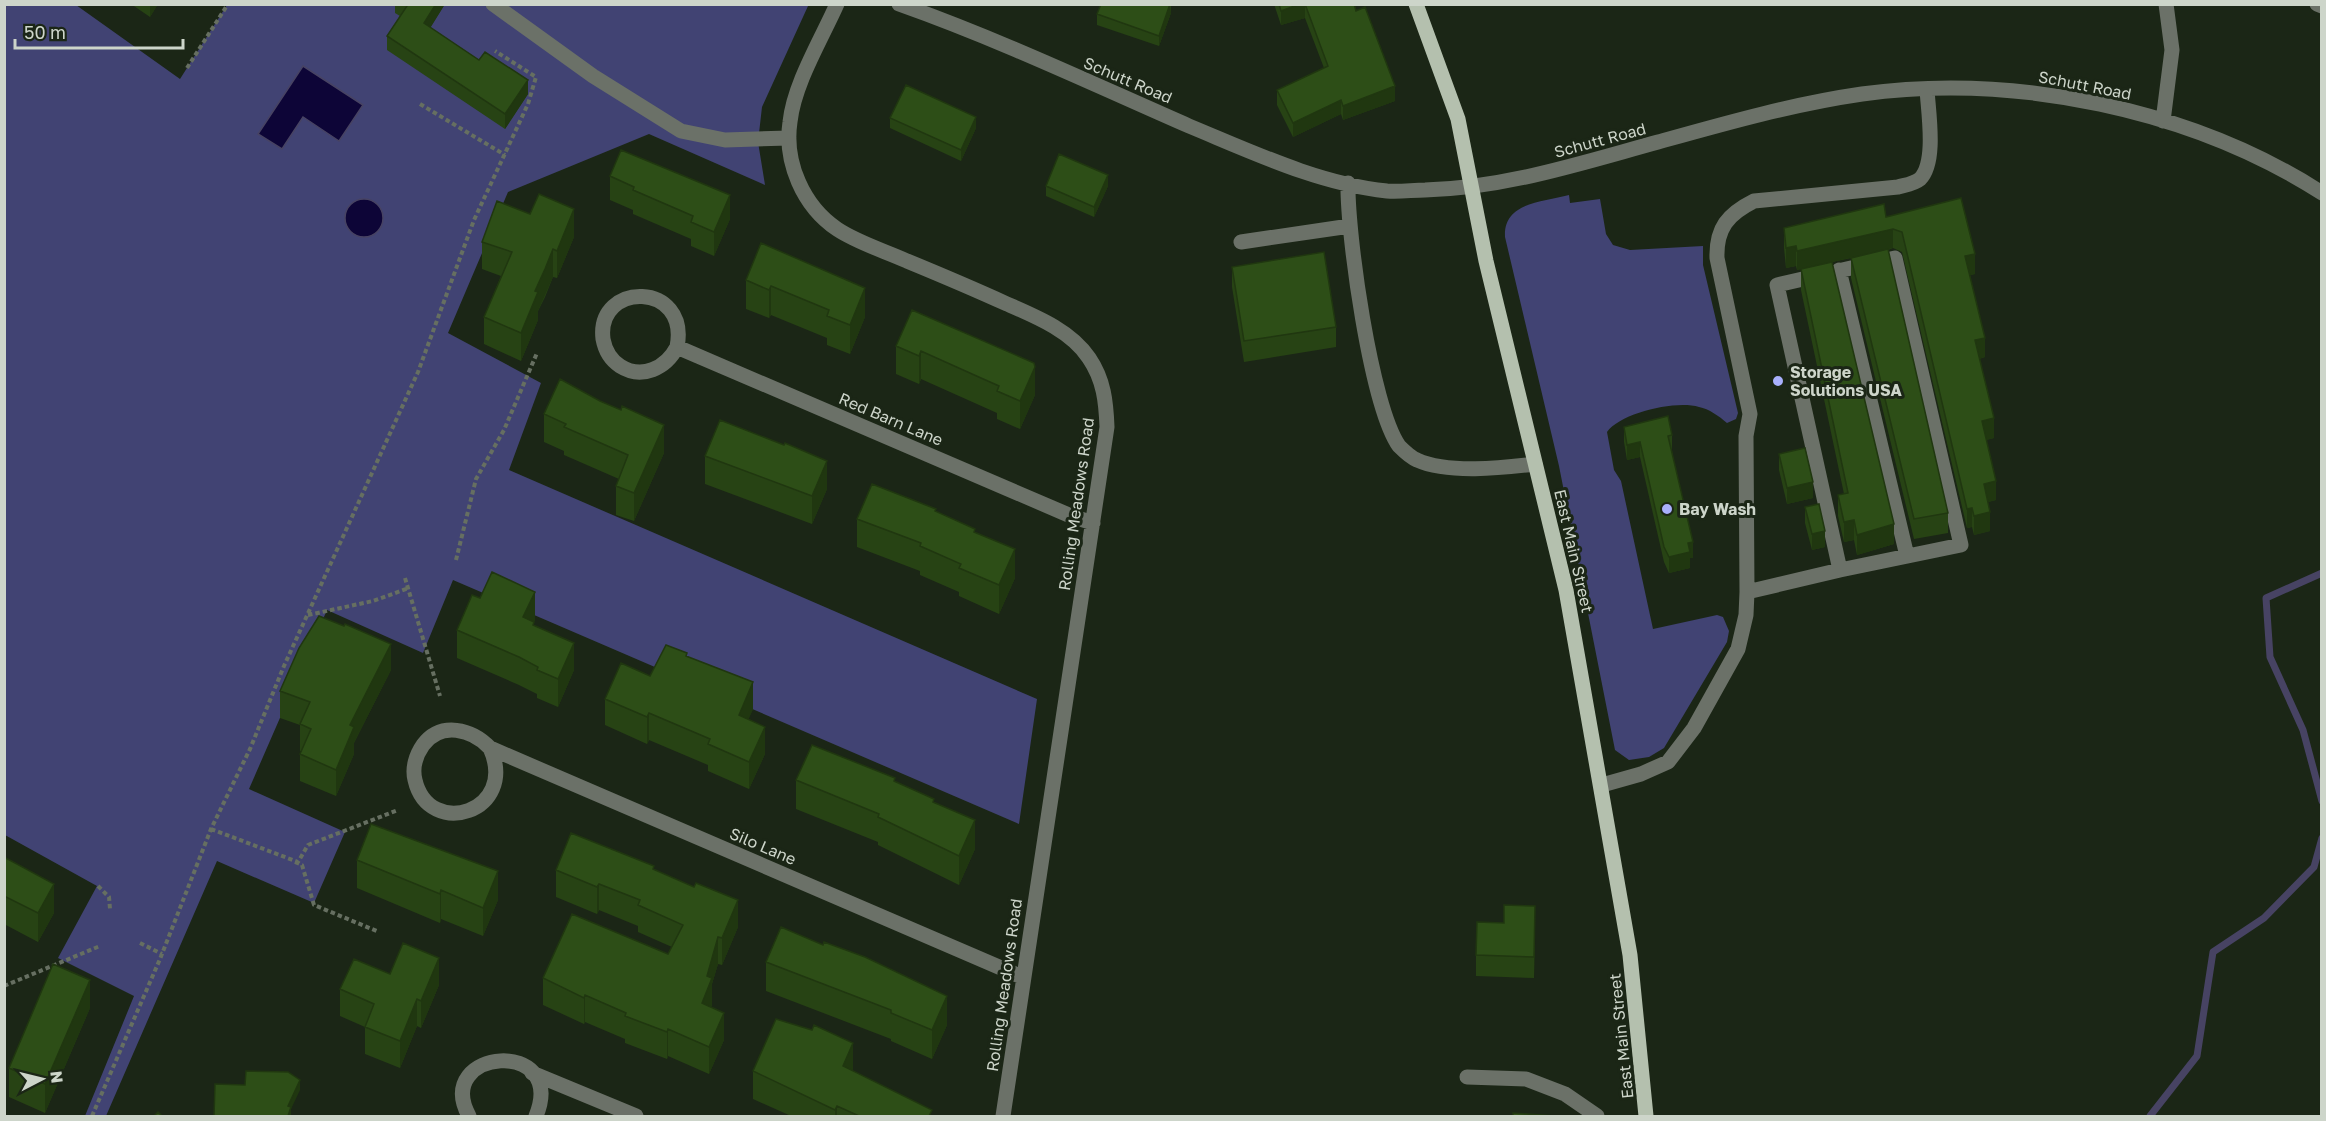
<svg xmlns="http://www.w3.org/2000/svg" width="2326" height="1121" font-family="'Golos Text',sans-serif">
  <rect width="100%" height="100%" fill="#1b2616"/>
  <path fill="#414373" d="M 803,4 L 808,6 L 762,107 L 758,142 L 765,185 L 649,134 L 508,192 L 448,333 L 541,383 L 509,470 L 1037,699 L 1019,824 L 453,580 L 423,653 L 327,610 L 249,789 L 345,832 L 314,903 L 217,861 L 106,1116 L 85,1116 L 134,996 L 58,958 L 97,886 L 5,835 L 4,5 L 76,5 L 180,79 L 227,5 Z
    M 1569,195 L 1570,203 L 1600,199 L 1606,234 L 1613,245 L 1630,250 L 1703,246 L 1703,265 L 1738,413 L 1736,419 L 1727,423 C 1719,416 1709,409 1699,407 C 1675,400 1621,413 1607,432 L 1614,470 L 1621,481 L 1653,629 L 1717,615 L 1723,617 L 1729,631 L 1727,642 L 1664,748 L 1649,757 L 1629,760 L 1615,750 L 1559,466 L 1505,237 C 1503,202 1543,202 1569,195 Z"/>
  <path fill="#0d0537" stroke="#474363" stroke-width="1.5" d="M 303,66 L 363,105 L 339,141 L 303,117 L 282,149 L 258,134 Z
    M345 218a19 19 0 1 1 38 0a19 19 0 1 1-38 0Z"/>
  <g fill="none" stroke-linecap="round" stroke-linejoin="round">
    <path stroke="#474363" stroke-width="7" d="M 2322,573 L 2266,598 L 2270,657 L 2303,730 L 2322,801
      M 2150,1116 L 2197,1056 L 2213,952 L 2264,918 L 2314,867 L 2322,838"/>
    <path stroke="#666f61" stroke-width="4" stroke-dasharray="4.5 3" stroke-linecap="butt" d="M 187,68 L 228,4
      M 420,104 L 505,155
      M 456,560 L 476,479 L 504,430 L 537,353
      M 405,578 L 440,696
      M 308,615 L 373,601 L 409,588
      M 211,829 L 298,862 L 308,845 L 398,810
      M 295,862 L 302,865 L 314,905 L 379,932
      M 98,886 L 109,897 L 110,909
      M 140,943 L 162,954
      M 4,986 L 100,946
      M 92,1116 L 160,959 L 211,829 L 250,749 L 284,666 L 418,372 L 474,220 L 528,104 L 536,77 L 495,51"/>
    <path stroke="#6b7168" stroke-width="15" d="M 493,4 L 593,76 L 681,131 L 725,140 L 789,138
      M 837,4 C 821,40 794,84 790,122 C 784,162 803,206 837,229 C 858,243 885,251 907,261 C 941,275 974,289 1007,304 C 1037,317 1071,331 1089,358 C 1104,380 1106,402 1107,427 L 1003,1116
      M 899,4 C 998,39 1093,84 1189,126 C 1252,152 1319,184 1387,191 C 1400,192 1413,190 1425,190 C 1505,188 1581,163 1658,142 C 1726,123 1793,104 1862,94 C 2015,73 2191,109 2322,193
      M 2317,4 L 2322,6
      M 2163,121 L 2172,50 L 2166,4
      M 1348,183 C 1347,234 1371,406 1399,446 C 1403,450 1412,458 1417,460 C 1448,474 1502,468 1535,464
      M 1241,242 L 1350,226
      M 1839,270 L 1907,556
      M 677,347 C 690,281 596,281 603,339 C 605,350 611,360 620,366 C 642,380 666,368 677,347 L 1071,516 L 1093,523
      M 1747,592 L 1840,570 L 1777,285 L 1895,258 L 1961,545 L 1840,570
      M 490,748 C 472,729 441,721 423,745 C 416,755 412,768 415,780 C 429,840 519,812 490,748 L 1022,977
      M 1602,785 L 1641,774 L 1668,762 L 1694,728 L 1738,649 L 1746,615 L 1747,592 L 1746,436 L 1750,414 L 1717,258 C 1716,228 1728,214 1754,201 L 1898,187 C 1905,185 1914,184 1920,179 C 1937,162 1928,111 1927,89
      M 532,1073 L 636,1116
      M 1467,1077 L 1526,1079 L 1565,1094 L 1597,1116
      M 469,1116 C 432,1048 568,1037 536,1116"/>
    <path stroke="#b4c0ae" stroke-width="15" d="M 1416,4 L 1458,119 L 1486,261 L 1566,590 L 1630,955 L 1646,1116"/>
  </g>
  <path fill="#274314" d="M 131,4 L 158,4 L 150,17 Z
    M 395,4 L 445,4 L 430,28 L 479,60 L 528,94 L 505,129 L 387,50 L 387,36 L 400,16 L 395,13 Z
    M 1171,4 L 1171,13 L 1159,46 L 1097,25 L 1097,14 Z
    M 1274,4 L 1354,4 L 1395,101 L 1343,120 L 1341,114 L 1293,137 L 1277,105 L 1277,90 L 1324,68 L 1305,18 L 1281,25 Z
    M 890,118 L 976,128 L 961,161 L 890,128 Z
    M 610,176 L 730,219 L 714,256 L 691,246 L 691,239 L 633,214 L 633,210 L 610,200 Z
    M 1046,186 L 1108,186 L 1094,217 L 1046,196 Z
    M 1886,217 L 1975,274 L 1970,275 L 1985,357 L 1979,359 L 1994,438 L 1986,440 L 1996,500 L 1988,502 L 1990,531 L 1974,535 L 1972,527 L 1967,528 L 1902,252 L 1893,248 L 1888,250 L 1948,513 L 1948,533 L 1914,539 L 1851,278 L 1851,258 L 1832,262 L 1894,544 L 1857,555 L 1854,540 L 1844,542 L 1838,516 L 1838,495 L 1844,494 L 1801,290 L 1801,269 L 1797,270 L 1796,266 L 1786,268 L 1784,248 L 1784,228 Z
    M 574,237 L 557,278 L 553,277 L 545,297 L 538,311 L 538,320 L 521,361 L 484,344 L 484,317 L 501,276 L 482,269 L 482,242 Z
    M 761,243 L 865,317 L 850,354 L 827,345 L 827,338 L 771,315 L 769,318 L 746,309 L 746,280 Z
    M 1232,267 L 1336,327 L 1336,347 L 1244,362 L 1232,287 Z
    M 912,310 L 1035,395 L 1020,429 L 997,419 L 997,413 L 921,379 L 919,384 L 896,374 L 896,346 Z
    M 544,414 L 664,453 L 634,521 L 616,515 L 616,486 L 619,479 L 564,455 L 564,451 L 544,442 Z
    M 1624,427 L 1672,435 L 1672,451 L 1693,558 L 1690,558 L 1690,568 L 1669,573 L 1664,562 L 1640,457 L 1627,460 L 1624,442 Z
    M 1779,454 L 1813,498 L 1787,504 L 1779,470 Z
    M 705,456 L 827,489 L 812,524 L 705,484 Z
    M 1805,507 L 1825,547 L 1812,550 L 1805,523 Z
    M 936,512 L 975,532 L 1015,578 L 999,614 L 959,596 L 959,592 L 920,575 L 920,571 L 857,547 L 857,519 Z
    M 535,619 L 534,622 L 534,626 L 574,670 L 558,707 L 537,698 L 537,694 L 519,685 L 457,658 L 457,630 Z
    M 687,656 L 753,709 L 748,719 L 765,754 L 749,789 L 708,771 L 708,765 L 649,740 L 647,744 L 605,725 L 605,699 Z
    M 391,670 L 360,731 L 354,743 L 354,754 L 336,796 L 300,781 L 300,754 L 301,751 L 300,751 L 300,725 L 280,718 L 280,691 Z
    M 796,780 L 895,781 L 934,802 L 975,849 L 959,885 L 878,845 L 878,842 L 796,809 Z
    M 4,857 L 54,913 L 38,942 L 4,924 Z
    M 357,860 L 498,900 L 483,936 L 441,919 L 440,923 L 357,888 Z
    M 556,870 L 654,870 L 738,927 L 722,965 L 718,964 L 712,984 L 712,1005 L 711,1007 L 724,1040 L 709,1074 L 668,1056 L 667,1059 L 625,1043 L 625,1039 L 585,1022 L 584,1024 L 543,1005 L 543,978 L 668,954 L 672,947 L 638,932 L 638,926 L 599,910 L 597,914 L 556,897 Z
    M 1535,926 L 1534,978 L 1476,976 L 1476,955 Z
    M 766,962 L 947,1025 L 932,1059 L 891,1041 L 891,1039 L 766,991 Z
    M 390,974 L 439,985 L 421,1028 L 417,1026 L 400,1068 L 365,1054 L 365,1027 L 340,1016 L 340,989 Z
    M 90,1008 L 45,1113 L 9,1097 L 9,1068 Z
    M 753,1071 L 853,1071 L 932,1116 L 791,1116 L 753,1099 Z"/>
  <path fill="#203710" d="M 150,4 L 158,4 L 150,17 Z
    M 436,4 L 445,4 L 424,38 L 424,23 Z
    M 1170,4 L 1171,13 L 1159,46 L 1159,36 Z
    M 1300,4 L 1305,4 L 1305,18 L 1281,25 L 1281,11 Z
    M 528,80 L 528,94 L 505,129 L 505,114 Z
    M 1395,86 L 1395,101 L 1343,120 L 1343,106 Z
    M 1341,100 L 1341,114 L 1293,137 L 1293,123 Z
    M 976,117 L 976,128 L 961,161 L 961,150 Z
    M 1108,175 L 1108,186 L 1094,217 L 1094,207 Z
    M 730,195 L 730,219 L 714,256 L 714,232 Z
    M 574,209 L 574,237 L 557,278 L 557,251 Z
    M 1893,229 L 1893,248 L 1797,270 L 1797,251 Z
    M 1796,246 L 1796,266 L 1786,268 L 1786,248 Z
    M 553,249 L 553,277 L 538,311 L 538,320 L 521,361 L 521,333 L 535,291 Z
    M 1975,254 L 1975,274 L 1965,276 L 1965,256 Z
    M 771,286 L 771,315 L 769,318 L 769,290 Z
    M 865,288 L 865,317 L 850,354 L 850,325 Z
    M 1985,338 L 1985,357 L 1975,360 L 1975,340 Z
    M 921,351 L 921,379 L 919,384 L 919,356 Z
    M 1035,367 L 1035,395 L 1020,429 L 1020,401 Z
    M 1994,418 L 1994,438 L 1982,441 L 1982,421 Z
    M 664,425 L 664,453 L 634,521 L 634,493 Z
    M 1640,442 L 1640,457 L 1627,460 L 1627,445 Z
    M 827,461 L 827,489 L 812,524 L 812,496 Z
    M 1996,481 L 1996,500 L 1984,503 L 1984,484 Z
    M 1813,482 L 1813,498 L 1787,504 L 1787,488 Z
    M 1972,508 L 1972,527 L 1967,528 L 1967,509 Z
    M 1990,512 L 1990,531 L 1974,535 L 1974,516 Z
    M 1854,520 L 1854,540 L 1844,542 L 1844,522 Z
    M 1894,524 L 1894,544 L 1857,555 L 1857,535 Z
    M 1825,531 L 1825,547 L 1812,550 L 1812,534 Z
    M 1693,542 L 1693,558 L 1690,558 L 1690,568 L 1669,573 L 1669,557 L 1688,543 Z
    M 1015,549 L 1015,578 L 999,614 L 999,585 Z
    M 535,592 L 535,619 L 523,645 L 523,617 Z
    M 574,643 L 574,670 L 558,707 L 558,679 Z
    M 391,644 L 391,670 L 360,731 L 354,743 L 354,754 L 336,796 L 336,770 L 350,725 L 360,705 Z
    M 753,682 L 753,709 L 739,742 L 739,715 Z
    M 649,713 L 649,740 L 647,744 L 647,717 Z
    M 765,727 L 765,754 L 749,789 L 749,762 Z
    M 975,820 L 975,849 L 959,885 L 959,856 Z
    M 498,871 L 498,900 L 483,936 L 483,908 Z
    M 54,884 L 54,913 L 38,942 L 38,913 Z
    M 599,884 L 599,910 L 597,914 L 597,887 Z
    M 441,890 L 441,919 L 440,923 L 440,894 Z
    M 738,900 L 738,927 L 722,965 L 722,938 Z
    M 1535,906 L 1535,926 L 1534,978 L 1534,957 Z
    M 718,937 L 718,964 L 712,984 L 712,1005 L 702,1030 L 702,1003 L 707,976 Z
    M 439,958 L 439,985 L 421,1028 L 421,1001 Z
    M 90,980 L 90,1008 L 45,1113 L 45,1084 Z
    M 585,995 L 585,1022 L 584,1024 L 584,998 Z
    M 947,996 L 947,1025 L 932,1059 L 932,1030 Z
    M 417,999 L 417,1026 L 400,1068 L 400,1041 Z
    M 724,1013 L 724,1040 L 709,1074 L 709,1047 Z
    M 668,1029 L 668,1056 L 667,1059 L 667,1032 Z
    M 853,1043 L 853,1071 L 843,1094 L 843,1066 Z
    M 300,1080 L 300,1090 L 291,1109 L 291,1116 L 288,1116 L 288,1106 Z
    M 837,1106 L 837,1116 L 835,1116 L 835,1110 Z"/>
  <path fill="#2d4e17" stroke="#203710" stroke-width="1.5" d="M 404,4 L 436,4 L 424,23 L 479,60 L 485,52 L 528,80 L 505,114 L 387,36 L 407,6 Z
    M 1101,4 L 1170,4 L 1159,36 L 1097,14 Z
    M 1279,4 L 1300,4 L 1281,11 Z
    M 1305,4 L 1354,4 L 1356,11 L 1365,7 L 1395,86 L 1343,106 L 1341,100 L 1293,123 L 1277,90 L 1328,66 Z
    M 906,85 L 976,117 L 961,150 L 890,118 Z
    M 621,150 L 730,195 L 714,232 L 691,222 L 693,216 L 633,190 L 634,187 L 610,176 Z
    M 1059,154 L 1108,175 L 1094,207 L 1046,186 Z
    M 539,194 L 574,209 L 557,251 L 553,249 L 545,269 L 535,291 L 538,292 L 521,333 L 484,317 L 512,252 L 482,242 L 497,201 L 530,214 Z
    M 1961,198 L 1975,254 L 1965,256 L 1985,338 L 1975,340 L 1994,418 L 1982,421 L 1996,481 L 1984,484 L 1990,512 L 1974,516 L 1972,508 L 1967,509 L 1902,232 L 1893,229 L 1797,251 L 1796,246 L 1786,248 L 1784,228 L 1884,204 L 1886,217 Z
    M 761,243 L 865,288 L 850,325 L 827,316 L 829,310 L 771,286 L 769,290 L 746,280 Z
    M 1888,249 L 1948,513 L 1914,519 L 1851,258 Z
    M 1324,252 L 1336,327 L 1244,341 L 1232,267 Z
    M 1832,262 L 1894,524 L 1857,535 L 1854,520 L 1844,522 L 1838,495 L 1848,493 L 1801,269 Z
    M 912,310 L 1034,363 L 1035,367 L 1020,401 L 997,391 L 999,386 L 981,378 L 921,351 L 919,356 L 896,346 Z
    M 560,379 L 600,401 L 621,410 L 622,406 L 664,425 L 634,493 L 616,486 L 628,455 L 564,427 L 566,424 L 544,414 Z
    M 1668,416 L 1672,435 L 1668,436 L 1693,542 L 1688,543 L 1690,552 L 1669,557 L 1664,547 L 1640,442 L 1627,445 L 1624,427 Z
    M 720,420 L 784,445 L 785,443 L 827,461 L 812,496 L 705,456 Z
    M 1805,448 L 1813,482 L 1787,488 L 1779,454 Z
    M 872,484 L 936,509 L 935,511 L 975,529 L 974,532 L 1015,549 L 999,585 L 959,568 L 961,564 L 920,546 L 921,543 L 857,519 Z
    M 1819,504 L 1825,531 L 1812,534 L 1805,507 Z
    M 492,572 L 535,592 L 523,617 L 534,622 L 533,625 L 574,643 L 558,679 L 537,670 L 538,667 L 519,657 L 457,630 L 472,595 L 480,598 Z
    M 319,616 L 344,626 L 345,624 L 391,644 L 360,705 L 350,725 L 354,727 L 336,770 L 300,754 L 311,729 L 300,724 L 310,702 L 280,691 L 299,648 Z
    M 666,645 L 687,653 L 686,656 L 753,682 L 739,715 L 765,727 L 749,762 L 708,744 L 710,739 L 649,713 L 647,717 L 605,699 L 621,663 L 650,676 Z
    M 812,745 L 895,778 L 894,781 L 934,799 L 933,802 L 975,820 L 959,856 L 878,817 L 879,814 L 796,780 Z
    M 371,824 L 498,871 L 483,908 L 441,890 L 440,894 L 357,860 Z
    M 571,833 L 654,866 L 653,869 L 694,887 L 696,883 L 738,900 L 722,938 L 718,937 L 707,976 L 712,978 L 702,1003 L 724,1013 L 709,1047 L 668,1029 L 667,1032 L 625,1016 L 626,1013 L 585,995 L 584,998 L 543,978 L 572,914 L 668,954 L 683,925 L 638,905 L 640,900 L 599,884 L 597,887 L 556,870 Z
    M 4,857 L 54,884 L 38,913 L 4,896 Z
    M 1504,905 L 1535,906 L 1534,957 L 1476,955 L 1477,922 L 1504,923 Z
    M 781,927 L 823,945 L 824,942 L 865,957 L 947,996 L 932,1030 L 891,1013 L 891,1010 L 766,962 Z
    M 403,943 L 439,958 L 421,1001 L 417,999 L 400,1041 L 365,1027 L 374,1004 L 340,989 L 354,959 L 390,974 Z
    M 53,964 L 90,980 L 45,1084 L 9,1068 Z
    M 776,1019 L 812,1030 L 814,1025 L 853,1043 L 843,1066 L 932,1110 L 929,1116 L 859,1116 L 837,1106 L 835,1110 L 753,1071 Z
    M 246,1071 L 288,1072 L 300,1080 L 288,1106 L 291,1107 L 288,1116 L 214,1116 L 215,1084 L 245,1085 Z
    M 158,1112 L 162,1116 L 154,1116 Z
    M 1513,1113 L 1555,1116 L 1513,1116 Z"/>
  <g fill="#a9b0fc" stroke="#1b2616" stroke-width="2">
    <circle cx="1778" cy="381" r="6"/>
    <circle cx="1667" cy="509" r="6"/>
  </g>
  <g text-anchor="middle" stroke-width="6" stroke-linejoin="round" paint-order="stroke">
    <g font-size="16" fill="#cdd5ca" stroke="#1b2616">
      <text transform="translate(1128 80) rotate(23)" y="6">Schutt Road</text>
      <text transform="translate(2085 85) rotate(11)" y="6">Schutt Road</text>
      <text transform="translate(1600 140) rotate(-15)" y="6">Schutt Road</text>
      <text transform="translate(891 419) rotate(23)" y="6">Red Barn Lane</text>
      <text transform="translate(1076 504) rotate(-82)" y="6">Rolling Meadows Road</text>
      <text transform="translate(1574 551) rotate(77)" y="6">East Main Street</text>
      <text transform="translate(763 846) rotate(23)" y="6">Silo Lane</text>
      <text transform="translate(1004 985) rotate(-82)" y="6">Rolling Meadows Road</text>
      <text transform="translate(1621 1036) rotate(-96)" y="6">East Main Street</text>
    </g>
    <g font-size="16" font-weight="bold" fill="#cdd5ca" stroke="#1b2616" text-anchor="start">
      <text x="1790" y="378">Storage<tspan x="1790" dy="18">Solutions USA</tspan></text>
      <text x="1679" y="515">Bay Wash</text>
    </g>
  </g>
  <rect width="2326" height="1121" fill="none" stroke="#cdd5ca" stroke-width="12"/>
  <g transform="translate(42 1079) rotate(83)" stroke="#1b2616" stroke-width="4.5" paint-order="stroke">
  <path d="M0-4.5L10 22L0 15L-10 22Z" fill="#cdd5ca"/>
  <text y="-9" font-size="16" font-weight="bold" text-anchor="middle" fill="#cdd5ca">N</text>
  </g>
  <path d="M15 39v9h168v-9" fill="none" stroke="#cdd5ca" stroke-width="3"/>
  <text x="24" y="39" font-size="18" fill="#cdd5ca" stroke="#1b2616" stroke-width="4.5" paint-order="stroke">50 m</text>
</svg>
